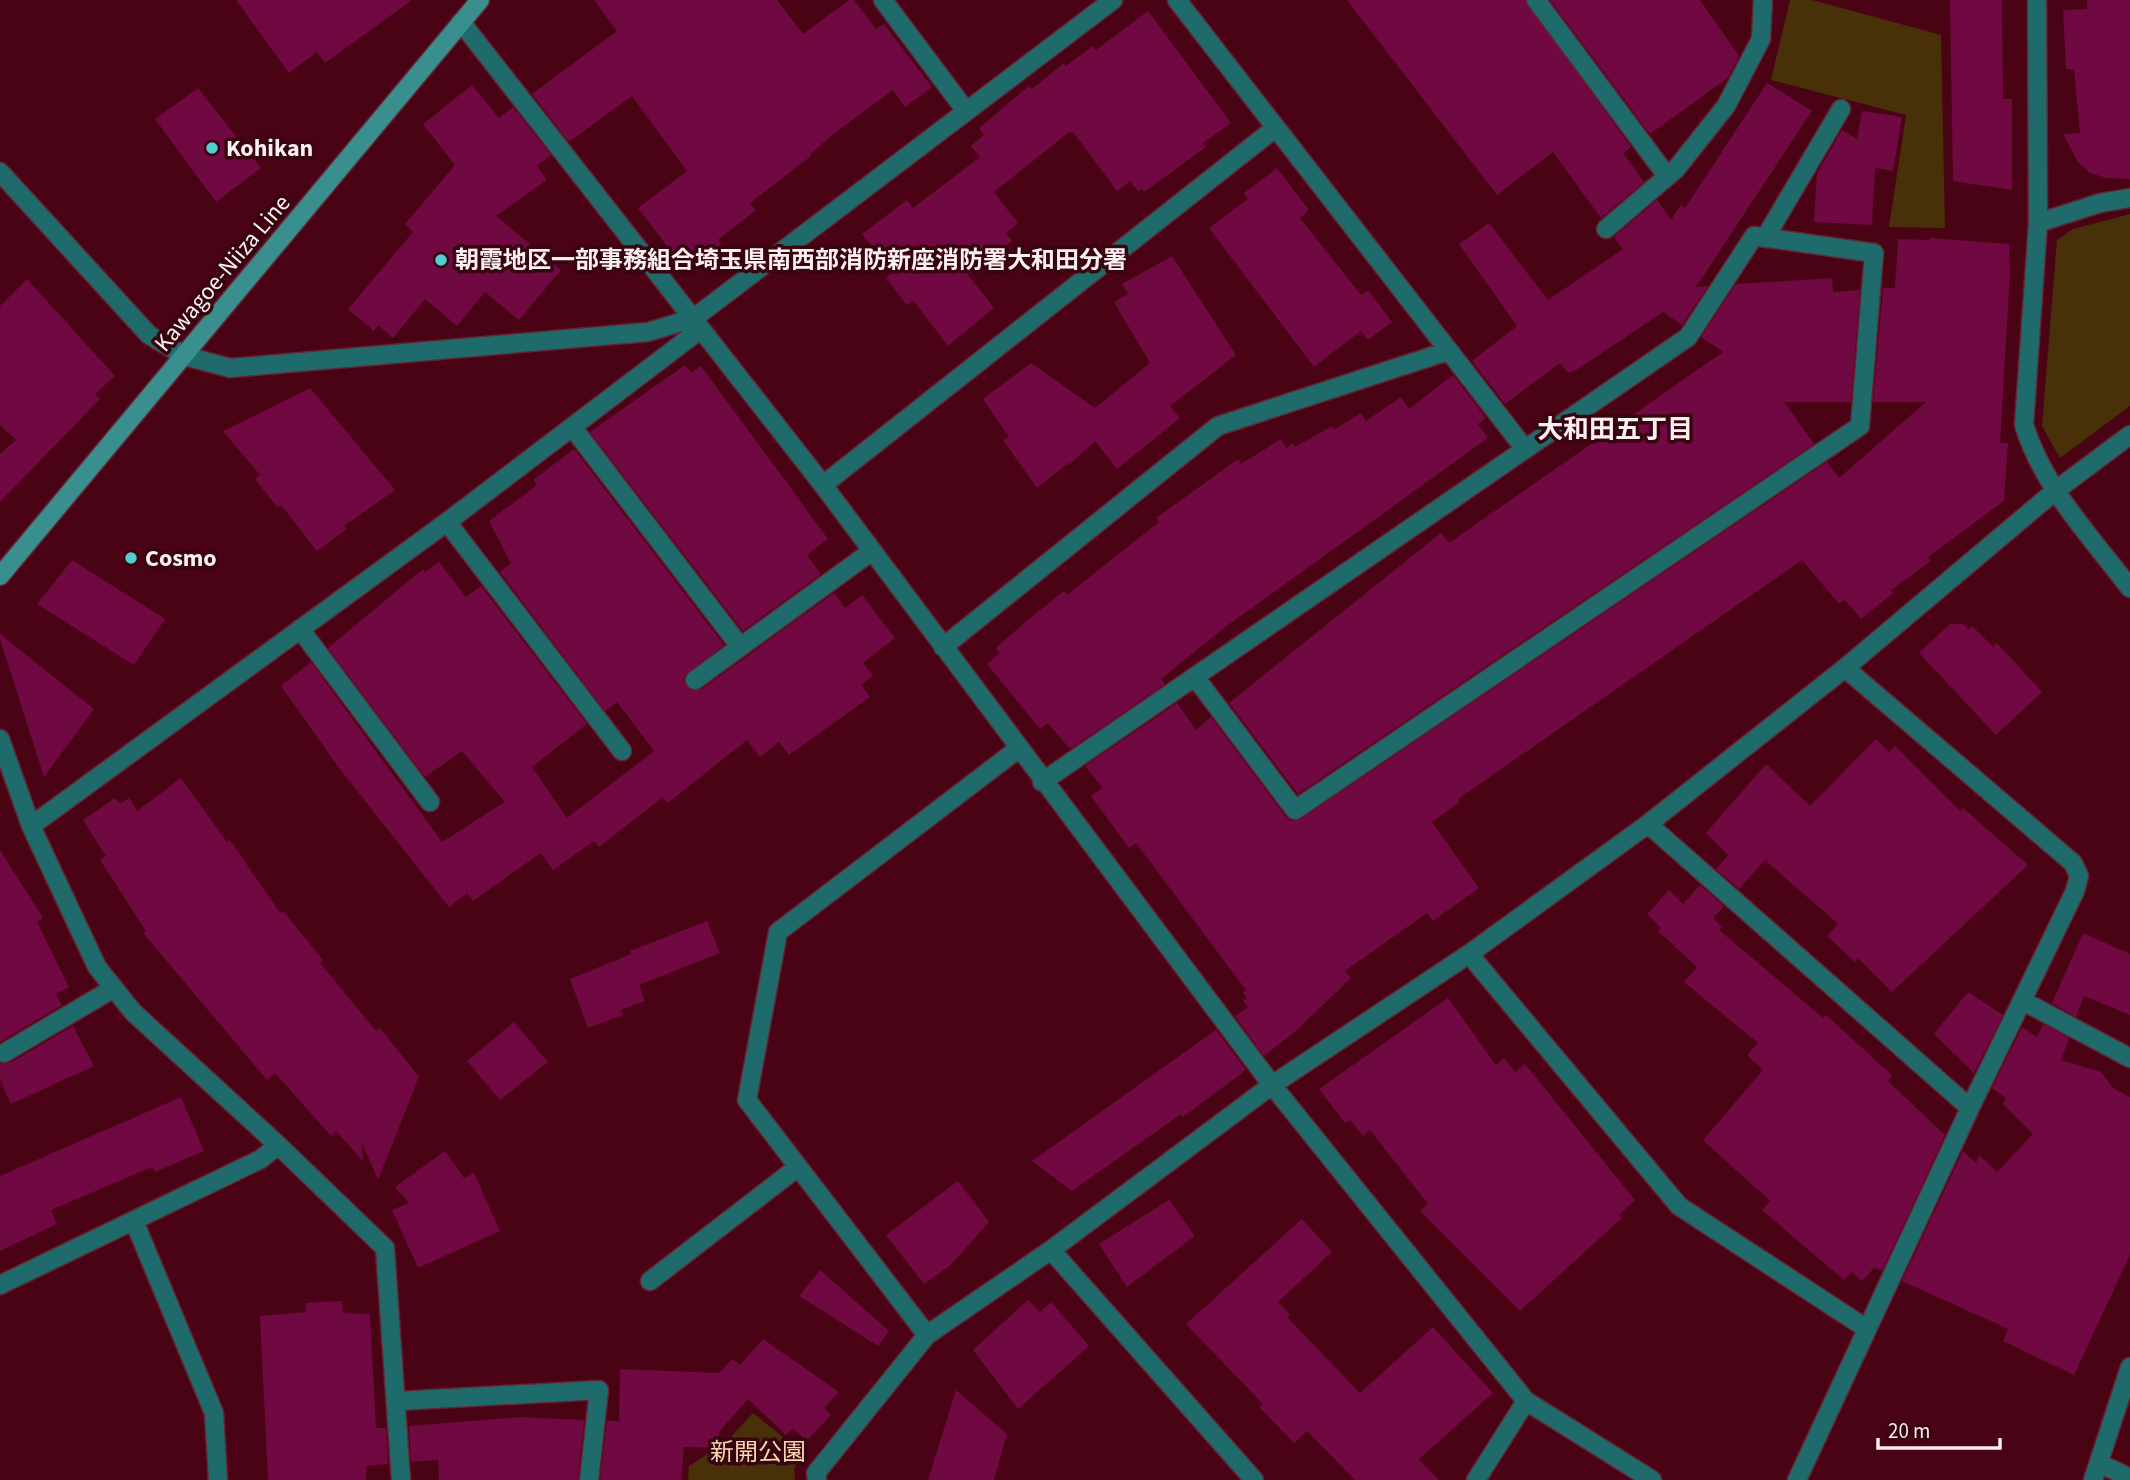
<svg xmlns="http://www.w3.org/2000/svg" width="2130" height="1480" font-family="'Source Sans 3','Noto Sans JP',sans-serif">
  <rect width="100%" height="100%" fill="#4a0315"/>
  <path fill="#483008" d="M 1790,0 L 1812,0 L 1941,35 L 1945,228 L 1889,227 L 1906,115 L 1771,80 Z
    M 2130,214 L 2130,406 L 2060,458 L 2042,426 L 2057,240 L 2073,229 Z
    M 753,1413 L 802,1452 L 794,1468 L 795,1480 L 688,1480 L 689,1466 L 725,1443 Z"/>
  <path fill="#700941" d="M 236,0 L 412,0 L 325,63 L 317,52 L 289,73 Z
    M 594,0 L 777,0 L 803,34 L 849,0 L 854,0 L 876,29 L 884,24 L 932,87 L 905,107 L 893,90 L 836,132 L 810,154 L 811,156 L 750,203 L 756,210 L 718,240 L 722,246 L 687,272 L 638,208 L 687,171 L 632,96 L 569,142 L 532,94 L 617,31 Z
    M 1347,0 L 1525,0 L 1631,147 L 1623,153 L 1644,182 L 1601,218 L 1553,152 L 1497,195 Z
    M 1550,0 L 1700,0 L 1739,56 L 1728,78 L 1650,134 Z
    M 1950,0 L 2002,0 L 2003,99 L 2012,99 L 2012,190 L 1953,181 Z
    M 2087,0 L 2130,0 L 2130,179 L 2106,178 L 2090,173 L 2078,162 L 2063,134 L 2080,133 L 2074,69 L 2066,69 L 2063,10 L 2087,9 Z
    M 1148,11 L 1231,123 L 1203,143 L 1206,147 L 1144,192 L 1142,189 L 1138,191 L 1130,181 L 1117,191 L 1073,132 L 1068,133 L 994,192 L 1018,223 L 1006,233 L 1012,241 L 968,275 L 994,308 L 948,346 L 913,300 L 907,305 L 886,278 L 892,272 L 862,234 L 907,200 L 913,208 L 980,157 L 971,146 L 984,135 L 979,128 L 1029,86 L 1032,89 L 1064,63 L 1066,66 L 1093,46 L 1096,50 Z
    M 1767,83 L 1812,111 L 1696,287 L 1708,286 L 1682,325 L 1663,312 L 1578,369 L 1568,373 L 1560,363 L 1505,404 L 1472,361 L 1517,326 L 1459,244 L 1489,223 L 1548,300 L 1623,249 L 1614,237 L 1657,200 L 1671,220 L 1681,205 L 1685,208 Z
    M 472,85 L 499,118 L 513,107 L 551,155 L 537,166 L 547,180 L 496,216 L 561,270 L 519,320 L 485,292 L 457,326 L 425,299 L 393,338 L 378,325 L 374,331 L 348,309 L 413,232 L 405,224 L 455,165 L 423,124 Z
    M 198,88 L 261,168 L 216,202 L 155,119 Z
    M 1862,111 L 1902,117 L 1893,171 L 1875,168 L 1872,225 L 1814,222 L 1817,173 L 1842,130 L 1857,139 Z
    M 1277,168 L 1309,210 L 1300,218 L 1361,295 L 1368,290 L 1392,322 L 1368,340 L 1361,331 L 1314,367 L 1209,228 L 1248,199 L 1244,193 Z
    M 1930,238 L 2009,244 L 2010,272 L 2000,443 L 2008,443 L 2004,501 L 1928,557 L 1931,561 L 1891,590 L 1893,593 L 1861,619 L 1845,600 L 1839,604 L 1802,560 L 1458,799 L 1460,802 L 1432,822 L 1479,888 L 1433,921 L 1427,913 L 1345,971 L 1351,978 L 1298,1029 L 1264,1056 L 1235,1016 L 1248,1007 L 1243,1001 L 1247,998 L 1243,993 L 1246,990 L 1136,843 L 1129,848 L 1091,796 L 1103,788 L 1085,766 L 1177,703 L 1196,730 L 1211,717 L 1286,817 L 1291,821 L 1301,819 L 1827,462 L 1839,478 L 1926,402 L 1873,402 L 1883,288 L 1895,288 L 1898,239 L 1929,240 Z
    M 1172,256 L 1236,355 L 1170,406 L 1180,418 L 1117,469 L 1095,441 L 1069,465 L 1068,463 L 1037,488 L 1003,440 L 1009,437 L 983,399 L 1031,363 L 1095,408 L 1150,363 L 1114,302 L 1128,294 L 1122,284 Z
    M 1832,278 L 1833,292 L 1860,290 L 1851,402 L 1784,402 L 1814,444 L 1298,794 L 1229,703 L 1441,533 L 1449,543 L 1723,352 L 1701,337 L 1736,284 Z
    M 27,279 L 115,376 L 95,394 L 100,399 L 0,502 L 0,454 L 16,440 L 0,425 L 0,306 Z
    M 685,365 L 691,373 L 701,366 L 828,539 L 807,555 L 821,574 L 743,631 L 590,432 Z
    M 1453,375 L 1486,418 L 1478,424 L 1488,438 L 1224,628 L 1161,679 L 1165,684 L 1070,749 L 1048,723 L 1040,729 L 987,664 L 1000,653 L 996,648 L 1030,618 L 1064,591 L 1067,595 L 1159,522 L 1156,518 L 1238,459 L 1241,464 L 1281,439 L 1287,448 L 1293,443 L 1295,447 L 1332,426 L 1334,430 L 1361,413 L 1366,421 L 1401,397 L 1409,409 Z
    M 310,388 L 395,490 L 344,526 L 347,529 L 317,551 L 281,505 L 277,507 L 255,479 L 260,475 L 223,431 Z
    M 574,449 L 724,645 L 685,675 L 684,682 L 690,690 L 702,689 L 834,593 L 845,608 L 862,595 L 895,638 L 863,663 L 873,676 L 861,685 L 870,697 L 789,755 L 779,742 L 760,757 L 747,740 L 668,803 L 663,797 L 599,847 L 594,841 L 553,870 L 541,853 L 473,901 L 467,893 L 449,907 L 339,768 L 281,686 L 311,662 L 442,842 L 505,802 L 462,751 L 425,777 L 328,648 L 423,569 L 425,572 L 439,562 L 466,597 L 481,586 L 587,724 L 532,767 L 567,818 L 654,751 L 617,702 L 605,711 L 500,572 L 511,563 L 489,521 L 537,485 L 533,480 Z
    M 72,560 L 165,619 L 134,665 L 37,604 Z
    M 1950,624 L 1963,624 L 1969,630 L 1972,626 L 1993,647 L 1997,643 L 2042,692 L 1996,735 L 1919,653 Z
    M 0,634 L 94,709 L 44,777 L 0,639 Z
    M 1876,739 L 1889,752 L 1895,746 L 1960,811 L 1963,808 L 2028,865 L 1892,992 L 1858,958 L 1855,962 L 1827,936 L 1838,924 L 1765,860 L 1739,889 L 1716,869 L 1728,855 L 1706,833 L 1766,764 L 1810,806 Z
    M 181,778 L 227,842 L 230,840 L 280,913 L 283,911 L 323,960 L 320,963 L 376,1031 L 380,1028 L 419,1077 L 378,1180 L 362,1143 L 363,1161 L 336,1131 L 331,1136 L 275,1073 L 267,1080 L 143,933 L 146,931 L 100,860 L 106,856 L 83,820 L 115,798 L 120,804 L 129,798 L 137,811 Z
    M 0,850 L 43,918 L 37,922 L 69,987 L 56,994 L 62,1005 L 0,1042 Z
    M 1700,885 L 1724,906 L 1713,918 L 1722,927 L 1719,930 L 1823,1018 L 1826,1015 L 1892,1075 L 1888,1081 L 1945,1135 L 1882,1271 L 1874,1268 L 1862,1281 L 1852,1272 L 1844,1280 L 1762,1210 L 1770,1201 L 1703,1140 L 1763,1070 L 1747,1055 L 1758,1043 L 1684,982 L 1697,967 L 1658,931 L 1661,928 L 1647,914 L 1669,890 L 1683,904 Z
    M 707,921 L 720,953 L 639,985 L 645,1001 L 621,1010 L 623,1015 L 588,1028 L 570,979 L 631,954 L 630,951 Z
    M 2083,933 L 2130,954 L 2130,1015 L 2084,996 L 2076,1017 L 2052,1003 Z
    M 1968,992 L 2003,1015 L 1974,1073 L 1934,1034 Z
    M 1448,998 L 1496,1065 L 1504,1058 L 1515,1072 L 1525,1064 L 1635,1200 L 1619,1215 L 1622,1218 L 1520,1311 L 1420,1211 L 1428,1204 L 1370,1130 L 1363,1136 L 1350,1120 L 1345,1123 L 1319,1089 Z
    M 514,1022 L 548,1062 L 500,1100 L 467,1061 Z
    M 2043,1024 L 2069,1038 L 2061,1060 L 2101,1072 L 2113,1088 L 2130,1097 L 2130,1255 L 2074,1375 L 2003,1341 L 2008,1329 L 1902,1281 L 1963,1151 L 1976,1163 L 1979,1155 L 1997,1172 L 2033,1134 L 2003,1104 L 2006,1098 L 1992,1088 L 2022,1027 L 2037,1037 Z
    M 73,1026 L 94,1066 L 11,1104 L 0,1080 L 0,1063 L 10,1063 Z
    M 1216,1030 L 1246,1070 L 1183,1117 L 1181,1114 L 1072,1191 L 1032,1161 Z
    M 181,1097 L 204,1151 L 155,1172 L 152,1167 L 51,1210 L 57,1224 L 0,1251 L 0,1176 Z
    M 445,1151 L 464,1178 L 474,1173 L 500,1231 L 418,1268 L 392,1210 L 409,1203 L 395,1187 Z
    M 958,1181 L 989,1222 L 951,1265 L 924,1284 L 886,1235 Z
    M 1169,1200 L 1195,1236 L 1127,1287 L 1099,1244 Z
    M 1302,1219 L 1332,1252 L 1278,1302 L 1290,1314 L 1287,1317 L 1360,1393 L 1433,1327 L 1493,1393 L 1419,1459 L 1439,1480 L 1355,1480 L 1307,1431 L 1294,1443 L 1259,1407 L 1263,1404 L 1186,1324 Z
    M 820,1270 L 889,1331 L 878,1346 L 799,1296 Z
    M 1028,1300 L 1040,1312 L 1051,1302 L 1089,1346 L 1018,1409 L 973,1350 Z
    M 342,1301 L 343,1313 L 370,1314 L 376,1428 L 386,1428 L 388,1464 L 366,1466 L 366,1480 L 268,1480 L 260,1316 L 306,1312 L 306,1303 Z
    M 763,1339 L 839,1392 L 824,1408 L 831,1415 L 806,1441 L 793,1428 L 786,1435 L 748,1399 L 719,1432 L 719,1448 L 684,1447 L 681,1480 L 600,1480 L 607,1421 L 619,1421 L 620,1369 L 719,1373 L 732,1359 L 740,1365 Z
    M 956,1390 L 1007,1434 L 994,1480 L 928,1480 Z
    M 519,1417 L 584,1420 L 578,1480 L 439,1480 L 438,1460 L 411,1462 L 409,1426 Z"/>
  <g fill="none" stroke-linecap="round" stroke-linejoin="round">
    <g stroke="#632434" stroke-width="21">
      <path id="service" d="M 883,0 L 966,111
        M 1765,238 L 1841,109
        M 573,428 L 739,645
        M 447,522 L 622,751
        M 300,629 L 430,802
        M 695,680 L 872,551
        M 4,1053 L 114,988
        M 397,1401 L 599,1390 L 589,1480"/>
    </g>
    <g stroke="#632434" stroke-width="21">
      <path id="minor" d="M 1177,0 L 1525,449
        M 1536,0 L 1667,176
        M 2037,0 L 2038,223
        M 461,22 L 823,485 L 1272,1085 L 1526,1401 L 1652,1480
        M 0,172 L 149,335 L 185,356 L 230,368 L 648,332 L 694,318 L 1113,0
        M 2130,198 L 2100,203 L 2038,223 L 2024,425 C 2043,487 2091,537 2130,588
        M 1606,229 L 1676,169 L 1726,106 L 1761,39 L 1763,0
        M 823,485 L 1274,129
        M 943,647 L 1218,426 L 1448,351
        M 0,739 L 31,826 L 97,967 L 133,1012 L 278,1145 L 385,1248 L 401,1480
        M 1042,782 L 1688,337 L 1754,236 L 1874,253 L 1860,426 L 1295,810 L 1195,677
        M 1648,824 L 1970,1108
        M 31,826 L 447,522 L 701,329
        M 1469,954 L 1679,1206 L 1867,1329
        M 2023,1001 L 2130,1058
        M 134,1221 L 214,1413 L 218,1480
        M 1051,1250 L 1254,1480
        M 650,1281 L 798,1167
        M 0,1285 L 261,1159 L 278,1145
        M 927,1335 L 747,1100 L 778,932 L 1018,749
        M 2099,1463 L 2130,1478
        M 817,1480 L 816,1473 L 927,1335 L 1051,1250 L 1272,1085 L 1469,954 L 1648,824 L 1845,668 L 2055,491 L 2130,435
        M 1476,1480 L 1526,1401
        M 1797,1480 L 1970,1108 L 2075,891 L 2079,876 L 2073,863 L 1845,668
        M 2093,1480 L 2130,1367"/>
    </g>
    <g stroke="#632434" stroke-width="21">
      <path id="secondary" d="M 0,576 L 480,0"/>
    </g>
    <use href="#service" stroke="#1f6b6b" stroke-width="18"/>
    <use href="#minor" stroke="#1f6b6b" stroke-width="18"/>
    <use href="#secondary" stroke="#398f8e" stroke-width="18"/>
  </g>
  <g fill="#52cdcd" stroke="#38040f" stroke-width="2.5">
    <circle cx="212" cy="148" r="7"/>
    <circle cx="441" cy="260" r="7"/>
    <circle cx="131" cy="558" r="7"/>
  </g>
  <g text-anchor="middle" stroke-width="7" stroke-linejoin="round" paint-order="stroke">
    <g font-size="24" font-weight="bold" fill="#faf0f1" stroke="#38040f" text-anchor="start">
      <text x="226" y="156">Kohikan</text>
      <text x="455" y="268">朝霞地区一部事務組合埼玉県南西部消防新座消防署大和田分署</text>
      <text x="145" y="566">Cosmo</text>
    </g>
    <g font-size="24" fill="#faf0f1" stroke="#38040f">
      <text transform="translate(222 273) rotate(-50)" y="8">Kawagoe-Niiza Line</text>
    </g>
    <g font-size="24" fill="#f9d9ad" stroke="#38040f">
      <text x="758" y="1460">新開公園</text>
    </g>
    <g font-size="26" font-weight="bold" fill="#faf0f1" stroke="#38040f">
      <text x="1615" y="438">大和田五丁目</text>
    </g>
  </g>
  <path d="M1878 1438v10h122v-10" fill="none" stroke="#faf0f1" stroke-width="3.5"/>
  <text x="1888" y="1438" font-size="21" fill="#faf0f1" stroke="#38040f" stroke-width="5" paint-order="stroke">20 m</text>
</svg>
